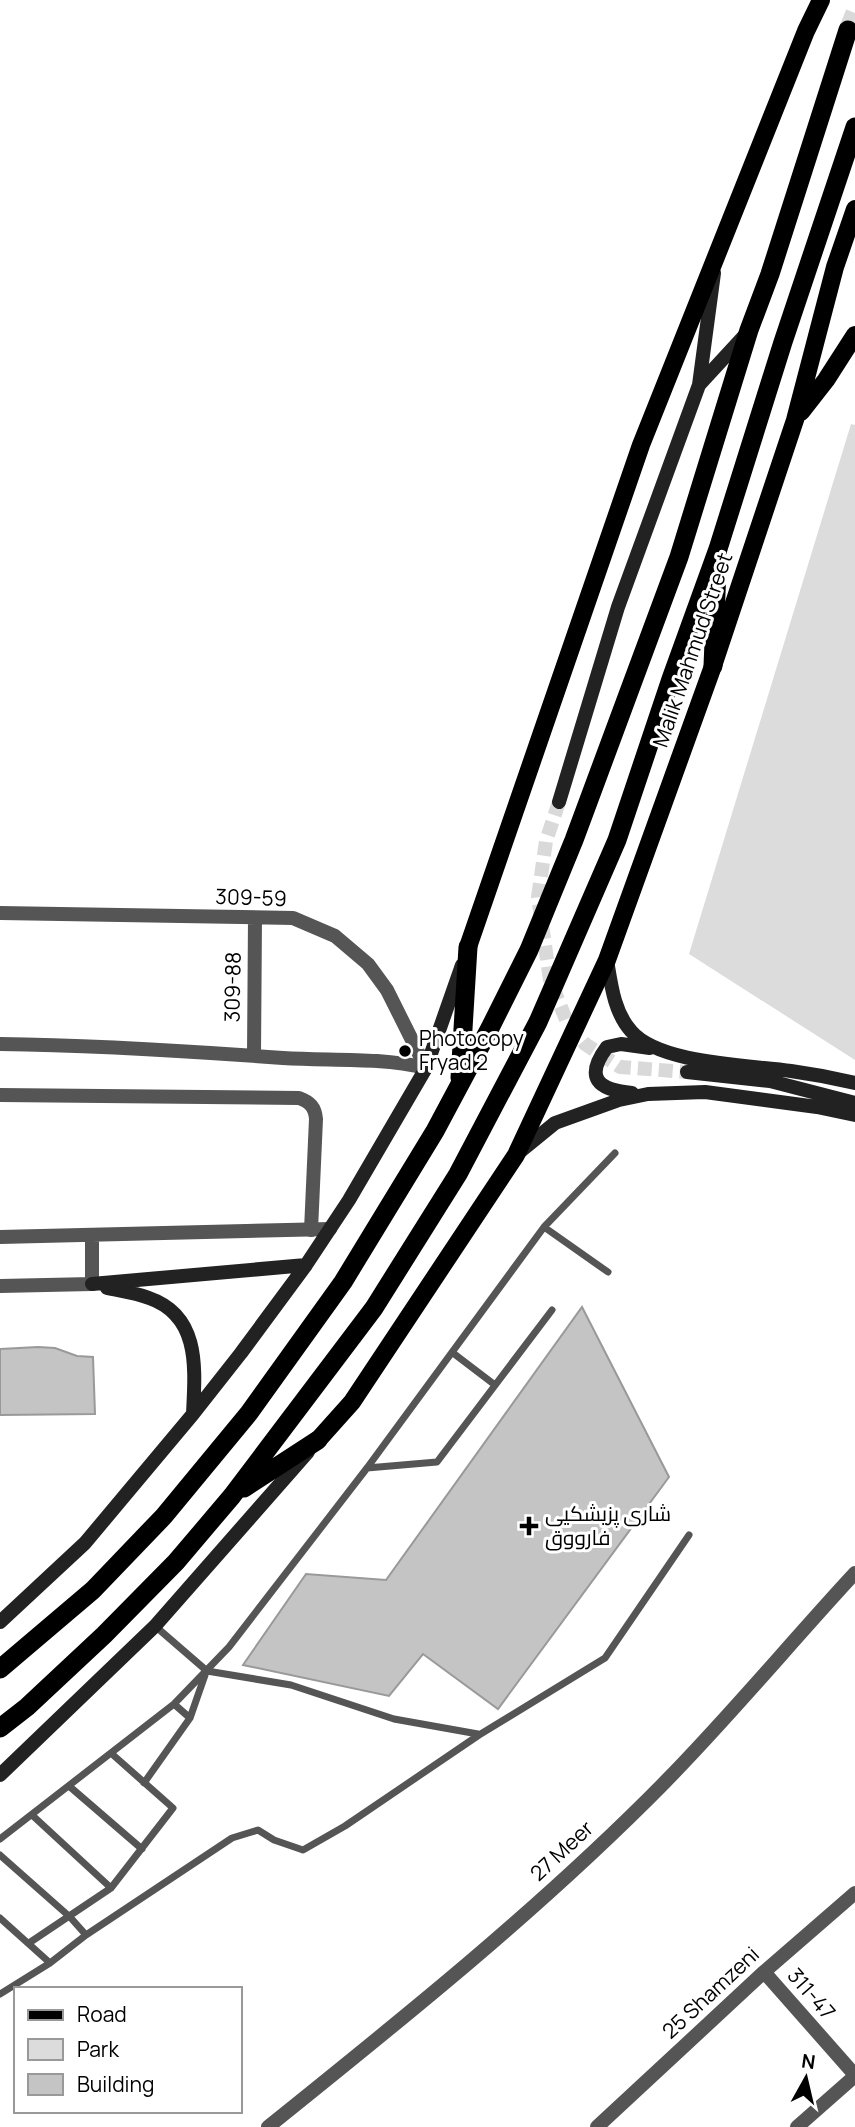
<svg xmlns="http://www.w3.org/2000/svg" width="855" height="2127" font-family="Manrope,Cairo,sans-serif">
  <rect width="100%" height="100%" fill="#fff"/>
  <path fill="#dcdcdc" d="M 851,424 L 855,425 L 855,1060 L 689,954 Z"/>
  <path fill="#c4c4c4" stroke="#999" stroke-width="2" d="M 582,1307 L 669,1477 L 498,1709 L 423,1654 L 389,1696 L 243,1665 L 306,1574 L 386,1580 Z
    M 38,1347 L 55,1348 L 77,1356 L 93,1357 L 95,1414 L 0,1415 L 0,1349 Z"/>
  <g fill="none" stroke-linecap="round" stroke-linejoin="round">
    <path stroke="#d9d9d9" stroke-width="14" stroke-dasharray="14 7" stroke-linecap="butt" d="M 559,802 L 546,841 L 538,897 L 550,980 L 567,1022 L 585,1044 L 620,1067 L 687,1072"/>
    <path stroke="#d9d9d9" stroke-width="19" stroke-dasharray="19 10" stroke-linecap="butt" d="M 848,30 L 855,13"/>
    <path stroke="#555" stroke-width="7" d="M 544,1227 L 608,1272
      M 453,1353 L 495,1385
      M 367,1468 L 437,1462 L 552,1310
      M 155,1626 L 207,1671 L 291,1685 L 394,1719 L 478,1734
      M 174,1704 L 190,1718
      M 144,1783 L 190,1718 L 205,1675
      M 69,1786 L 142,1849
      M 32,1815 L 111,1888
      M 0,1839 L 174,1704 L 229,1647 L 367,1468 L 544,1227 L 615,1153
      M 0,1855 L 70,1917 L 86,1935
      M 0,1918 L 50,1963
      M 29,1943 L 111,1888 L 173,1808 L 112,1754
      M 0,1994 L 50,1963 L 86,1935 L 232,1838 L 258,1830 L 274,1840 L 303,1850 L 345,1826 L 479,1735 L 605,1658 L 689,1535"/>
    <path stroke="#555" stroke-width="14" d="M 0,913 L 293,918 L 335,936 L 368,964 L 387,990 L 426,1068
      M 254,1055 L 255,918
      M 0,1237 L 330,1229
      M 0,1286 L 92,1284 L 92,1236
      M 764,1972 L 855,2075
      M 597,2127 L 764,1972 L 855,1893
      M 797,2127 L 855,2076"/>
    <path stroke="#555" stroke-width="14" d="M 0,1044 C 95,1045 188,1051 283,1058 C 331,1061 378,1057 426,1068
      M 0,1095 L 299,1098 C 310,1102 315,1107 316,1119 L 311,1230
      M 268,2127 C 405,2017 542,1907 665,1782 C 731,1715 791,1642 855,1573"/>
    <path stroke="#222" stroke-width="14" d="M 699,385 L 714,273
      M 559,802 L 618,607 L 699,385 L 746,334
      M 607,960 C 611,984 614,1012 631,1031 C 659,1064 749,1065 791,1071 C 813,1074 834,1078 855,1083
      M 687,1072 L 770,1081 L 855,1103
      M 632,1093 C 598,1090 584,1078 607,1047 L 621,1044 L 650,1048
      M 517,1154 L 555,1123 L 619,1100 L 648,1094 L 705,1092 L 817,1107 L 855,1115
      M 92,1284 L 306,1265
      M 107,1288 C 121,1291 136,1293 149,1298 C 201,1316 195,1370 193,1414
      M 0,1622 L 85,1543 L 193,1414 L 241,1353 L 306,1265 L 349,1200 L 426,1068 L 462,965
      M 0,1775 L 155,1626 L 308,1452"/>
    <path stroke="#000" stroke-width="18" d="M 801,412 L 826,380 L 855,335
      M 468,947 L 641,445 L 806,31 L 821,0
      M 318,1440 L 352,1402 L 516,1155 L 607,960 L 713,666 L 795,420 L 835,267 L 855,209"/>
    <path stroke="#000" stroke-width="19" d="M 713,666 L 717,569
      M 460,1078 L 468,947
      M 244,1488 L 318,1440
      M 0,1669 L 93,1590 L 164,1516 L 249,1413 L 343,1282 L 435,1131 L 490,1028 L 529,950 L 574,840 L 679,557 L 749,330 L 770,274 L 848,30
      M 0,1728 L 27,1707 L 104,1635 L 176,1562 L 232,1496 L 374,1308 L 458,1174 L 538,1022 L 617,840 L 671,679 L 718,549 L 783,342 L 855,127"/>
  </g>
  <g fill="#000" stroke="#fff" stroke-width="2.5">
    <circle cx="405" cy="1051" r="7"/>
    <path d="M525.5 1515.5h7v7h7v7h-7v7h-7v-7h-7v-7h7z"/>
  </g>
  <g text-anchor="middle" stroke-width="6" stroke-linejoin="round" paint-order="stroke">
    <g font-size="21" fill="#000" stroke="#fff">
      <text transform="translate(693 650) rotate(-71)" y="7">Malik Mahmud Street</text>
      <text transform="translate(251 898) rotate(2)" y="7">309-59</text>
      <text transform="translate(233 987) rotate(-89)" y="7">309-88</text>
      <text transform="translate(562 1851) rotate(-43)" y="7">27 Meer</text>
      <text transform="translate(711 1993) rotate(-43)" y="7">25 Shamzeni</text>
      <text transform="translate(811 1994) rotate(49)" y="7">311-47</text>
    </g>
    <g font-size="21" fill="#000" stroke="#fff" text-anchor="start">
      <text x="419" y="1046">Photocopy<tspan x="419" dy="24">Fryad 2</tspan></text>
      <text x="545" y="1521">شاری پزیشکیی<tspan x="545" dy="24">فارووق</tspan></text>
    </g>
  </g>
  <rect x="14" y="1987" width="228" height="126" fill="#ffffff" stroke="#999999" stroke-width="2"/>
  <rect x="28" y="2010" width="35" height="10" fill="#000000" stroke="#999999" stroke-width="2"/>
  <text x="77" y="2022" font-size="21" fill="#000000">Road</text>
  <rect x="28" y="2039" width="35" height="21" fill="#dcdcdc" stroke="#999999" stroke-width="2"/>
  <text x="77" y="2057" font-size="21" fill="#000000">Park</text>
  <rect x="28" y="2074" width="35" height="21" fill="#c4c4c4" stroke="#999999" stroke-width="2"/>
  <text x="77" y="2092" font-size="21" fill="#000000">Building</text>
  <g transform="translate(806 2078) rotate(8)" stroke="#ffffff" stroke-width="5" paint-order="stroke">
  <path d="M0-5L12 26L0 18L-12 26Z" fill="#000000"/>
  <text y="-10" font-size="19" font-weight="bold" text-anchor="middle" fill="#000000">N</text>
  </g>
</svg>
